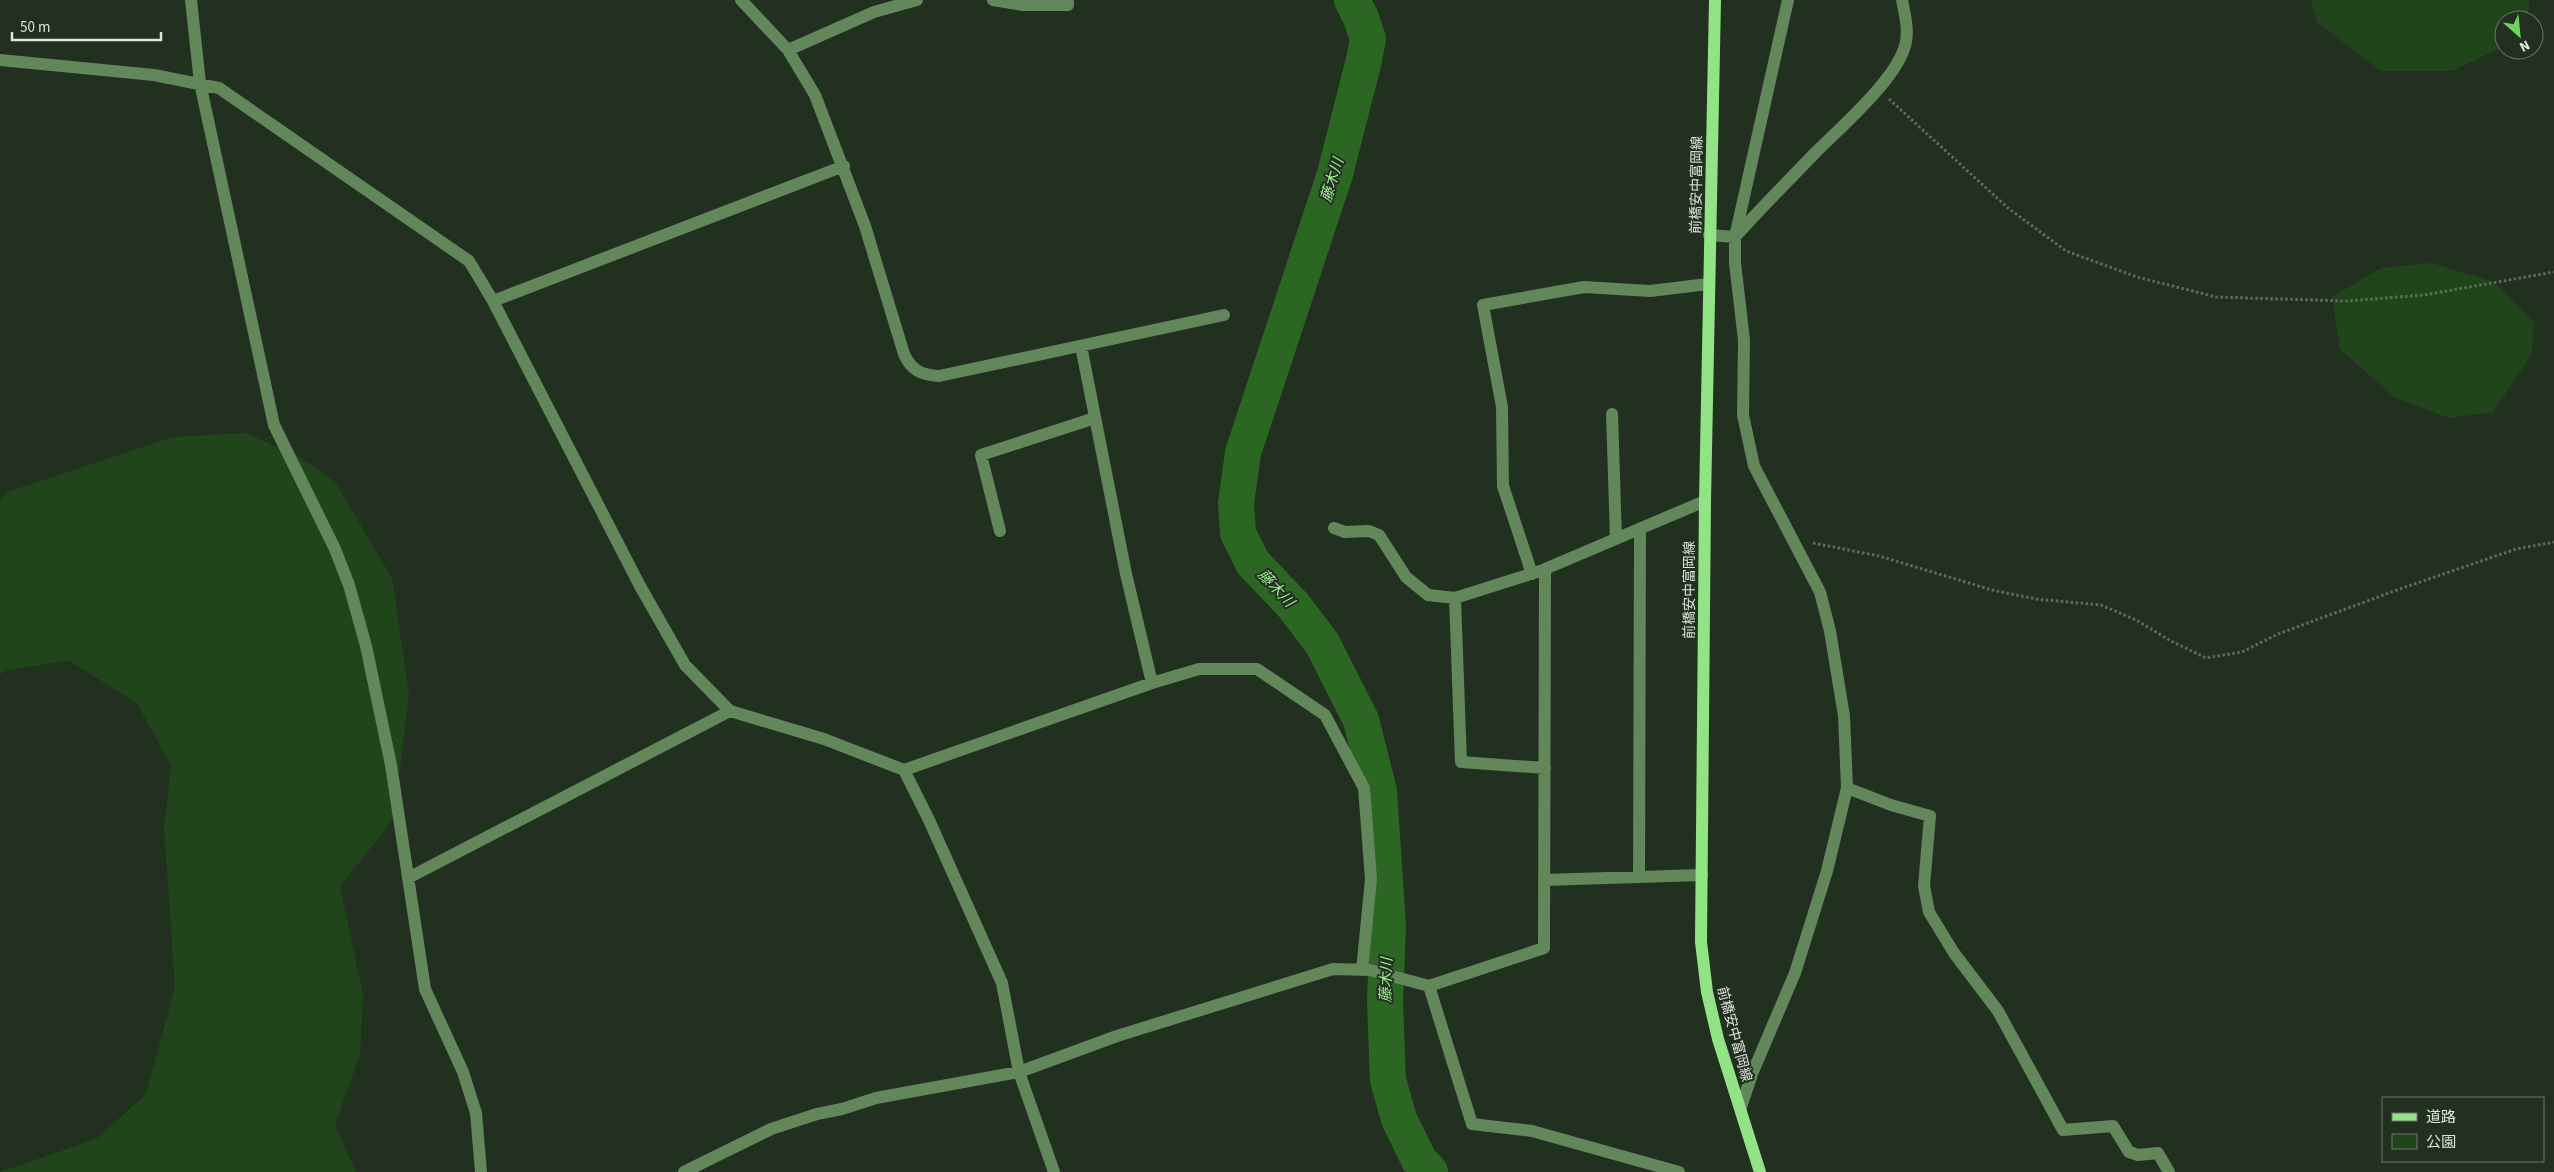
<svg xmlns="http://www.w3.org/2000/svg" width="2554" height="1172" font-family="'Source Sans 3','Noto Sans JP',sans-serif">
  <rect width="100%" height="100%" fill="#223020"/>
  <path fill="#20451a" d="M 2311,0 L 2530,0 L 2526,20 L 2504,20 L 2504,46 L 2452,71 L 2381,71 L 2317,22 Z
    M 2431,263 L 2494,282 L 2534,322 L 2532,354 L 2493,412 L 2449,418 L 2394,397 L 2340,349 L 2332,297 L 2381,268 Z
    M 245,433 L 298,456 L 335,482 L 392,578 L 409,695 L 394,818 L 340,887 L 363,995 L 360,1054 L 335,1125 L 356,1172 L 0,1172 L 96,1139 L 146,1094 L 175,987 L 164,827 L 171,766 L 137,703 L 68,660 L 5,671 L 0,674 L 0,500 L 7,492 L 173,437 Z"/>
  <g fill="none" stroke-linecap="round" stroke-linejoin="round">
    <path stroke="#2c6623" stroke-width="36" d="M 1352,0 L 1361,18 L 1368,39 L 1364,60 L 1335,174 L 1243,453 L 1236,503 L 1238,533 L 1253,563 L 1293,605 L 1322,643 L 1361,720 L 1379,791 L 1388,927 L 1385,1001 L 1388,1080 L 1399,1119 L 1419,1160 L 1430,1172"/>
    <path stroke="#5f6b5d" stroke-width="3" stroke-dasharray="2.5 2.5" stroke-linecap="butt" d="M 1889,99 L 2008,208 L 2066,251 L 2137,277 L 2216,297 L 2346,301 L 2424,295 L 2554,272
      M 1813,543 L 1879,556 L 1992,590 L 2036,599 L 2101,605 L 2136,620 L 2171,641 L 2206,658 L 2242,652 L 2278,634 L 2397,590 L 2516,549 L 2554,542"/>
    <path stroke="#61875a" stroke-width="12" d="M 191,0 L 200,83 L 274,425 L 335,549 L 349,585 L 366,646 L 391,765 L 425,989 L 463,1072 L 476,1113 L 481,1172
      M 741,0 L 788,50 L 815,95 L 865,226 L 904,354 C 911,370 921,375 939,376 L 1224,315
      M 993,0 L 1023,5 L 1068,5 L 1068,0
      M 788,50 L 874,12 L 917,0
      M 0,60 L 154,75 L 219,88 L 469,261 L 493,301 L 640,586 L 685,665 L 730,711 L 824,739 L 904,770 L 1152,683 L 1126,574 L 1081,346
      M 1709,235 L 1735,237 C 1761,208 1788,181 1815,153 C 1840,128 1893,82 1904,49 C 1910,33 1905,16 1902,0
      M 493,301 L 844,166
      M 1612,414 L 1616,539
      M 1334,528 L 1345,532 L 1369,531 L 1379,535 L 1406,577 L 1428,595 L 1455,598 L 1540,571
      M 1000,531 L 981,455 L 1095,418
      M 1532,574 L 1503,486 L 1502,407 L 1483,305 L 1584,287 L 1650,291 L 1708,284
      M 1455,598 L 1461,762 L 1545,768
      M 1152,683 L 1199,669 L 1257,669 L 1325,715 L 1364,788 L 1371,879 L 1362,970
      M 904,770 L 929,820 L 1002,983 L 1019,1072 L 1054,1172
      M 1847,788 L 1891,805 L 1930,816 L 1924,886 L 1929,912 L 1954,953 L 1998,1011 L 2063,1130 L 2113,1126 L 2129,1152 L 2138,1155 L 2158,1153 L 2169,1172
      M 1639,877 L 1640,529
      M 408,878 L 730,711
      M 1544,880 L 1702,875
      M 1429,986 L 1472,1124 L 1532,1131 L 1679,1172
      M 1741,1107 L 1752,1074 L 1795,973 L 1827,871 L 1847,788 L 1844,716 L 1830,631 L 1820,592 L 1754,466 L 1743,415 L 1744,340 L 1735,263 L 1735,237 L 1788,0
      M 684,1172 L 771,1129 L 817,1114 L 842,1109 L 876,1098 L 1019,1072 L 1117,1036 L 1333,969 L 1370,970 L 1429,986 L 1544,948 L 1545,569 L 1705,501"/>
    <path stroke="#92e385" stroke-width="12" d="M 1715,0 L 1705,501 L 1701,942 L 1707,992 L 1718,1039 L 1760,1172"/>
  </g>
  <g text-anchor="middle" stroke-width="4" stroke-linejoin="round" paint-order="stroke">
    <g font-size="14" fill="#dce5da" stroke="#223020">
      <text transform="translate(1696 185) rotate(-89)" y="5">前橋安中富岡線</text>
      <text transform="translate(1689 590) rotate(-90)" y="5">前橋安中富岡線</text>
      <text transform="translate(1735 1034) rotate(75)" y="5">前橋安中富岡線</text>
    </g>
    <g font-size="15" font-style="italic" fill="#9fef92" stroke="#223020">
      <text transform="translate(1332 180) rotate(-73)" y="5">藤木川</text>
      <text transform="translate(1276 588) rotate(47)" y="5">藤木川</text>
      <text transform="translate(1386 980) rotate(-88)" y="5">藤木川</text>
    </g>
  </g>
  <rect x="2382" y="1097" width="162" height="65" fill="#223020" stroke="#6c786a"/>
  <rect x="2392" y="1113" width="25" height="8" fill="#92e385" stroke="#6c786a"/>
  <text x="2426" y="1122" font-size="15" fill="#dce5da">道路</text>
  <rect x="2392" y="1134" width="25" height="15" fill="#20451a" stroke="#6c786a"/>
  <text x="2426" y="1147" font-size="15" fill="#dce5da">公園</text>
  <g transform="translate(2519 35) rotate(153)"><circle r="24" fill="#223020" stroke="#6c786a"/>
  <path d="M0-4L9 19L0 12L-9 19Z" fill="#6fd360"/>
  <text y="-8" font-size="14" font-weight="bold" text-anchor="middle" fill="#dce5da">N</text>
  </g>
  <path d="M12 32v8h149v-8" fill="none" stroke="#dce5da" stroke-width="2.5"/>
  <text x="20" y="32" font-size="15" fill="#dce5da" stroke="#223020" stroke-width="4" paint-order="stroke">50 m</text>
</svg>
